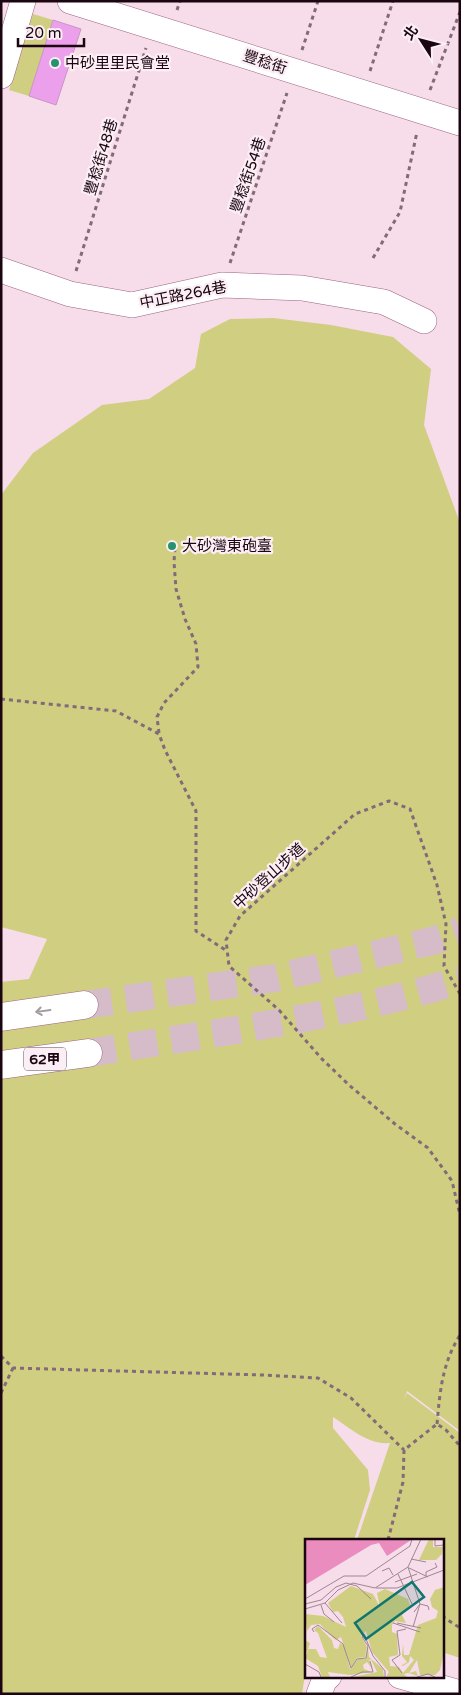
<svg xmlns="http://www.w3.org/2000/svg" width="461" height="1695" font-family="'Varela Round','Noto Sans TC',sans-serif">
  <rect width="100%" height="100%" fill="#f7dce9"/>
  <path fill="#d0ce81" d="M 33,14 L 53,20 L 29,96 L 9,90 Z
    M 273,318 L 331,325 L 393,337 L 431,369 L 424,425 L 460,523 L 460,1431 L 407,1391 L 404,1400 L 407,1393 L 460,1433 L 460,1658 L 442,1652 L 442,1540 L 357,1540 L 390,1443 C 368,1445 350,1428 333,1417 L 333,1428 L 368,1470 L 370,1490 L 354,1540 L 306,1540 L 306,1668 L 302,1694 L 1,1694 L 1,982 L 29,979 L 47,939 L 1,927 L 1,495 L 33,453 L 102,405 L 149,399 L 195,368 L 201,334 L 230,319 Z"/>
  <path fill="#eca0eb" stroke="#c696c5" d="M 53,20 L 81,29 L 56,105 L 29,96 Z"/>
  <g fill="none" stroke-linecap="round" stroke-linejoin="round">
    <path stroke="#d6bcc9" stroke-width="28" stroke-dasharray="28 14" stroke-linecap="butt" d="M 84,1005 L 275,978 L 432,941 L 460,931
      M 88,1053 C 213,1033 339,1018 460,980"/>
    <g stroke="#9d6382" stroke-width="26">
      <path id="minor" d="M 70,1 L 460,123
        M 1,76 L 23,1
        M 1,270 L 70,294 L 132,305 L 222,285 L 302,288 L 384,302 L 424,321
        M 400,1676 L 460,1693
        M 319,1694 L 324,1681 L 329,1676"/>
    </g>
    <g stroke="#9d6382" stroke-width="29">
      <path id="highway" d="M 1,1017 L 84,1005
        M 1,1065 L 88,1053"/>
    </g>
    <path stroke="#826a77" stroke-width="3" stroke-dasharray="4 4" stroke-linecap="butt" d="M 177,10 L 180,1
      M 302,50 L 318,1
      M 370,71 L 393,1
      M 430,90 L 460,12
      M 373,258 L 400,212 L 417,132
      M 230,263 L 287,93
      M 76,271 L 146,48
      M 1,699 L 116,711 L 159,734 L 165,750 L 196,811 L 196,931 L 227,951
      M 159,733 L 157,717 L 164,703 L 198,667 L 196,644 L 185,619 L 176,589 L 174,562 L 175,547
      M 460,994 L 444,966 L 446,924 L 437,885 L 410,809 L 389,801 L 355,814 L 240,916 L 226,940 L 229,966 L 279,1010 L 321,1058 L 349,1085 L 395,1124 L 428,1148 L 452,1181 L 460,1215
      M 1,1356 L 13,1368 L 263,1375 L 318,1378 L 351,1398 L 404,1450
      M 1,1393 L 13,1368
      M 437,1424 C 440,1391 442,1364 460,1335
      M 388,1540 L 403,1482 L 404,1450 L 437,1424 L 446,1430 L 460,1446
      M 442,1616 L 460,1628"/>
    <use href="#minor" stroke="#fff" stroke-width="25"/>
    <use href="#highway" stroke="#fff" stroke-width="28"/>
  </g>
  <defs><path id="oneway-shaft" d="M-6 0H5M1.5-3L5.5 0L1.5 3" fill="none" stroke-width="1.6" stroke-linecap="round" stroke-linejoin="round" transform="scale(1.25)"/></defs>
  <use stroke="#a39ba0" href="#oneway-shaft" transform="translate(43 1011) rotate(172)"/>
  <g fill="#279170" stroke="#fbeef4" stroke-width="2">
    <circle cx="55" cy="63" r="5"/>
    <circle cx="172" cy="546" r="5"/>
  </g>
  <g text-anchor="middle" stroke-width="4.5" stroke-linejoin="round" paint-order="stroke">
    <rect fill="#fbeef4" stroke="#5e4b55" stroke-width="1" x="24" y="1047.5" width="42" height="23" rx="4"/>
    <g font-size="14" font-weight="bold" fill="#1a0511">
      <text x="45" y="1064">62甲</text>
    </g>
    <g font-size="15" fill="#1a0511" stroke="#fbeef4">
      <text transform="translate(265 62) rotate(18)" y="5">豐稔街</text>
      <text transform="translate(101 157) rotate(-73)" y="5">豐稔街48巷</text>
      <text transform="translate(248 175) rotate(-71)" y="5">豐稔街54巷</text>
      <text transform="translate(183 295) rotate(-11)" y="5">中正路264巷</text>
      <text transform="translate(269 876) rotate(-42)" y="5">中砂登山步道</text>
    </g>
    <g font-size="15" fill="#1a0511" stroke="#fbeef4" text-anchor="start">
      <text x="65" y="68">中砂里里民會堂</text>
      <text x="182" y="551">大砂灣東砲臺</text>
    </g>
  </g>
  <g transform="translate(305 1539)">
    <rect width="139" height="139" fill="#f7dce9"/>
    <path d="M 124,0 L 128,0 L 128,8 L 138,8 L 137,15 L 131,21 L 114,21 ZM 46,47 L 68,55 L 75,68 L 72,54 L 80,50 L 103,60 L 105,66 L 97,76 L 101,84 L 90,82 L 87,86 L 87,93 L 92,95 L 93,116 L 84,118 L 85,127 L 94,128 L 98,134 L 109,121 L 105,117 L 104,123 L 98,127 L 96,127 L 102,123 L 97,117 L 98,105 L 99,116 L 104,116 L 113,86 L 131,79 L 133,72 L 127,68 L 125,60 L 130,51 L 139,48 L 139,113 L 135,131 L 130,136 L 115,136 L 112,121 L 104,134 L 111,132 L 113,137 L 103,134 L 99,135 L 102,138 L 81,138 L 84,133 L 67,113 L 61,92 L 56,97 L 62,108 L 60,118 L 52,119 L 46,128 L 36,98 L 31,101 L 27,98 L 15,85 L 6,86 L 2,92 L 0,75 L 18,77 L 41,88 L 38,78 L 33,72 L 28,73 L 23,64 ZM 13,87 L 27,101 L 29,109 L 33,110 L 35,104 L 39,107 L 45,130 L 53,120 L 61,120 L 62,113 L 63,108 L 64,118 L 78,130 L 79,138 L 48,138 L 72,133 L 66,120 L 64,121 L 68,131 L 62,123 L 58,126 L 59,130 L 67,133 L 45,136 L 23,133 L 25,138 L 17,138 L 13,127 L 0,119 L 3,111 L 0,114 L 0,101 L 5,104 L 3,110 L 11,110 L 15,118 L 22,119 L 13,94 L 9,91 Z" fill="#d0ce81"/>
    <path d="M 0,0 L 106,1 L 82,17 L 74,4 L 66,6 L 0,46 Z" fill="#eb8cbf"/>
    <path fill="none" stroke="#eb8cbf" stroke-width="2.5" d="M 0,22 L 22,0M 0,24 L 25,0M 0,29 L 23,13 L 32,0"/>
    <path fill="none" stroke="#9f8693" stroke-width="1" d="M 130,0 L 130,7 L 139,6M 106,20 L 121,23M 103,28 L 115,65 L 108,88M 104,29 L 123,38M 77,32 L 84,29 L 88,36M 93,35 L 107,65M 121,38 L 121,33 L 132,28 L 130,24M 90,43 L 112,35M 71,49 L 92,49 L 139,31M 0,60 L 39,37 L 61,37 L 105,7 L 107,0M 20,64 L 37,84M 0,65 L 16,61 L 31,48 L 41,44 L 52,47 L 66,60M 16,66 L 19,75 L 29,83M 0,70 L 20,64 L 33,51 L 48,44 L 70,49 L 103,28 L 116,0M 109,73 L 115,65 L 123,67 L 124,71M 88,84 L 115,93M 92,84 L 116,89M 9,93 L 7,90 L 13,86 L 38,105 L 46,129 L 52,120 L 61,119 L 63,107 L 57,98 L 59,95 L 68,117 L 80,132 L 80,138M 0,125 L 14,133 L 16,138M 97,134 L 87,121 L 95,116 L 92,92 L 101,90M 46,138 L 57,133 L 68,133 L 65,122M 112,138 L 123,135 L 130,138"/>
    <path fill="#0f766e" fill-opacity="0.15" stroke="#0f766e" stroke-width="2.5" d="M 107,43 L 119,58 L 61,100 L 50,84 Z"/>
    <rect width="139" height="139" fill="none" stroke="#1a0511" stroke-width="2.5"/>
  </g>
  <rect width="461" height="1695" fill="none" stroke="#1a0511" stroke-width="5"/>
  <g transform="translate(421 40) rotate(306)" stroke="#fbeef4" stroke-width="4" paint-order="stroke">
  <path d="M0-4L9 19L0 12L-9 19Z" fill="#1a0511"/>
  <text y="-8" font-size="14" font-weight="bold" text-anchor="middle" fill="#1a0511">北</text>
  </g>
  <path d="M18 38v8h66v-8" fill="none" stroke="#1a0511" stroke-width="2.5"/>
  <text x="25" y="38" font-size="15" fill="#1a0511" stroke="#fbeef4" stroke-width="4" paint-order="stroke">20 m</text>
</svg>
